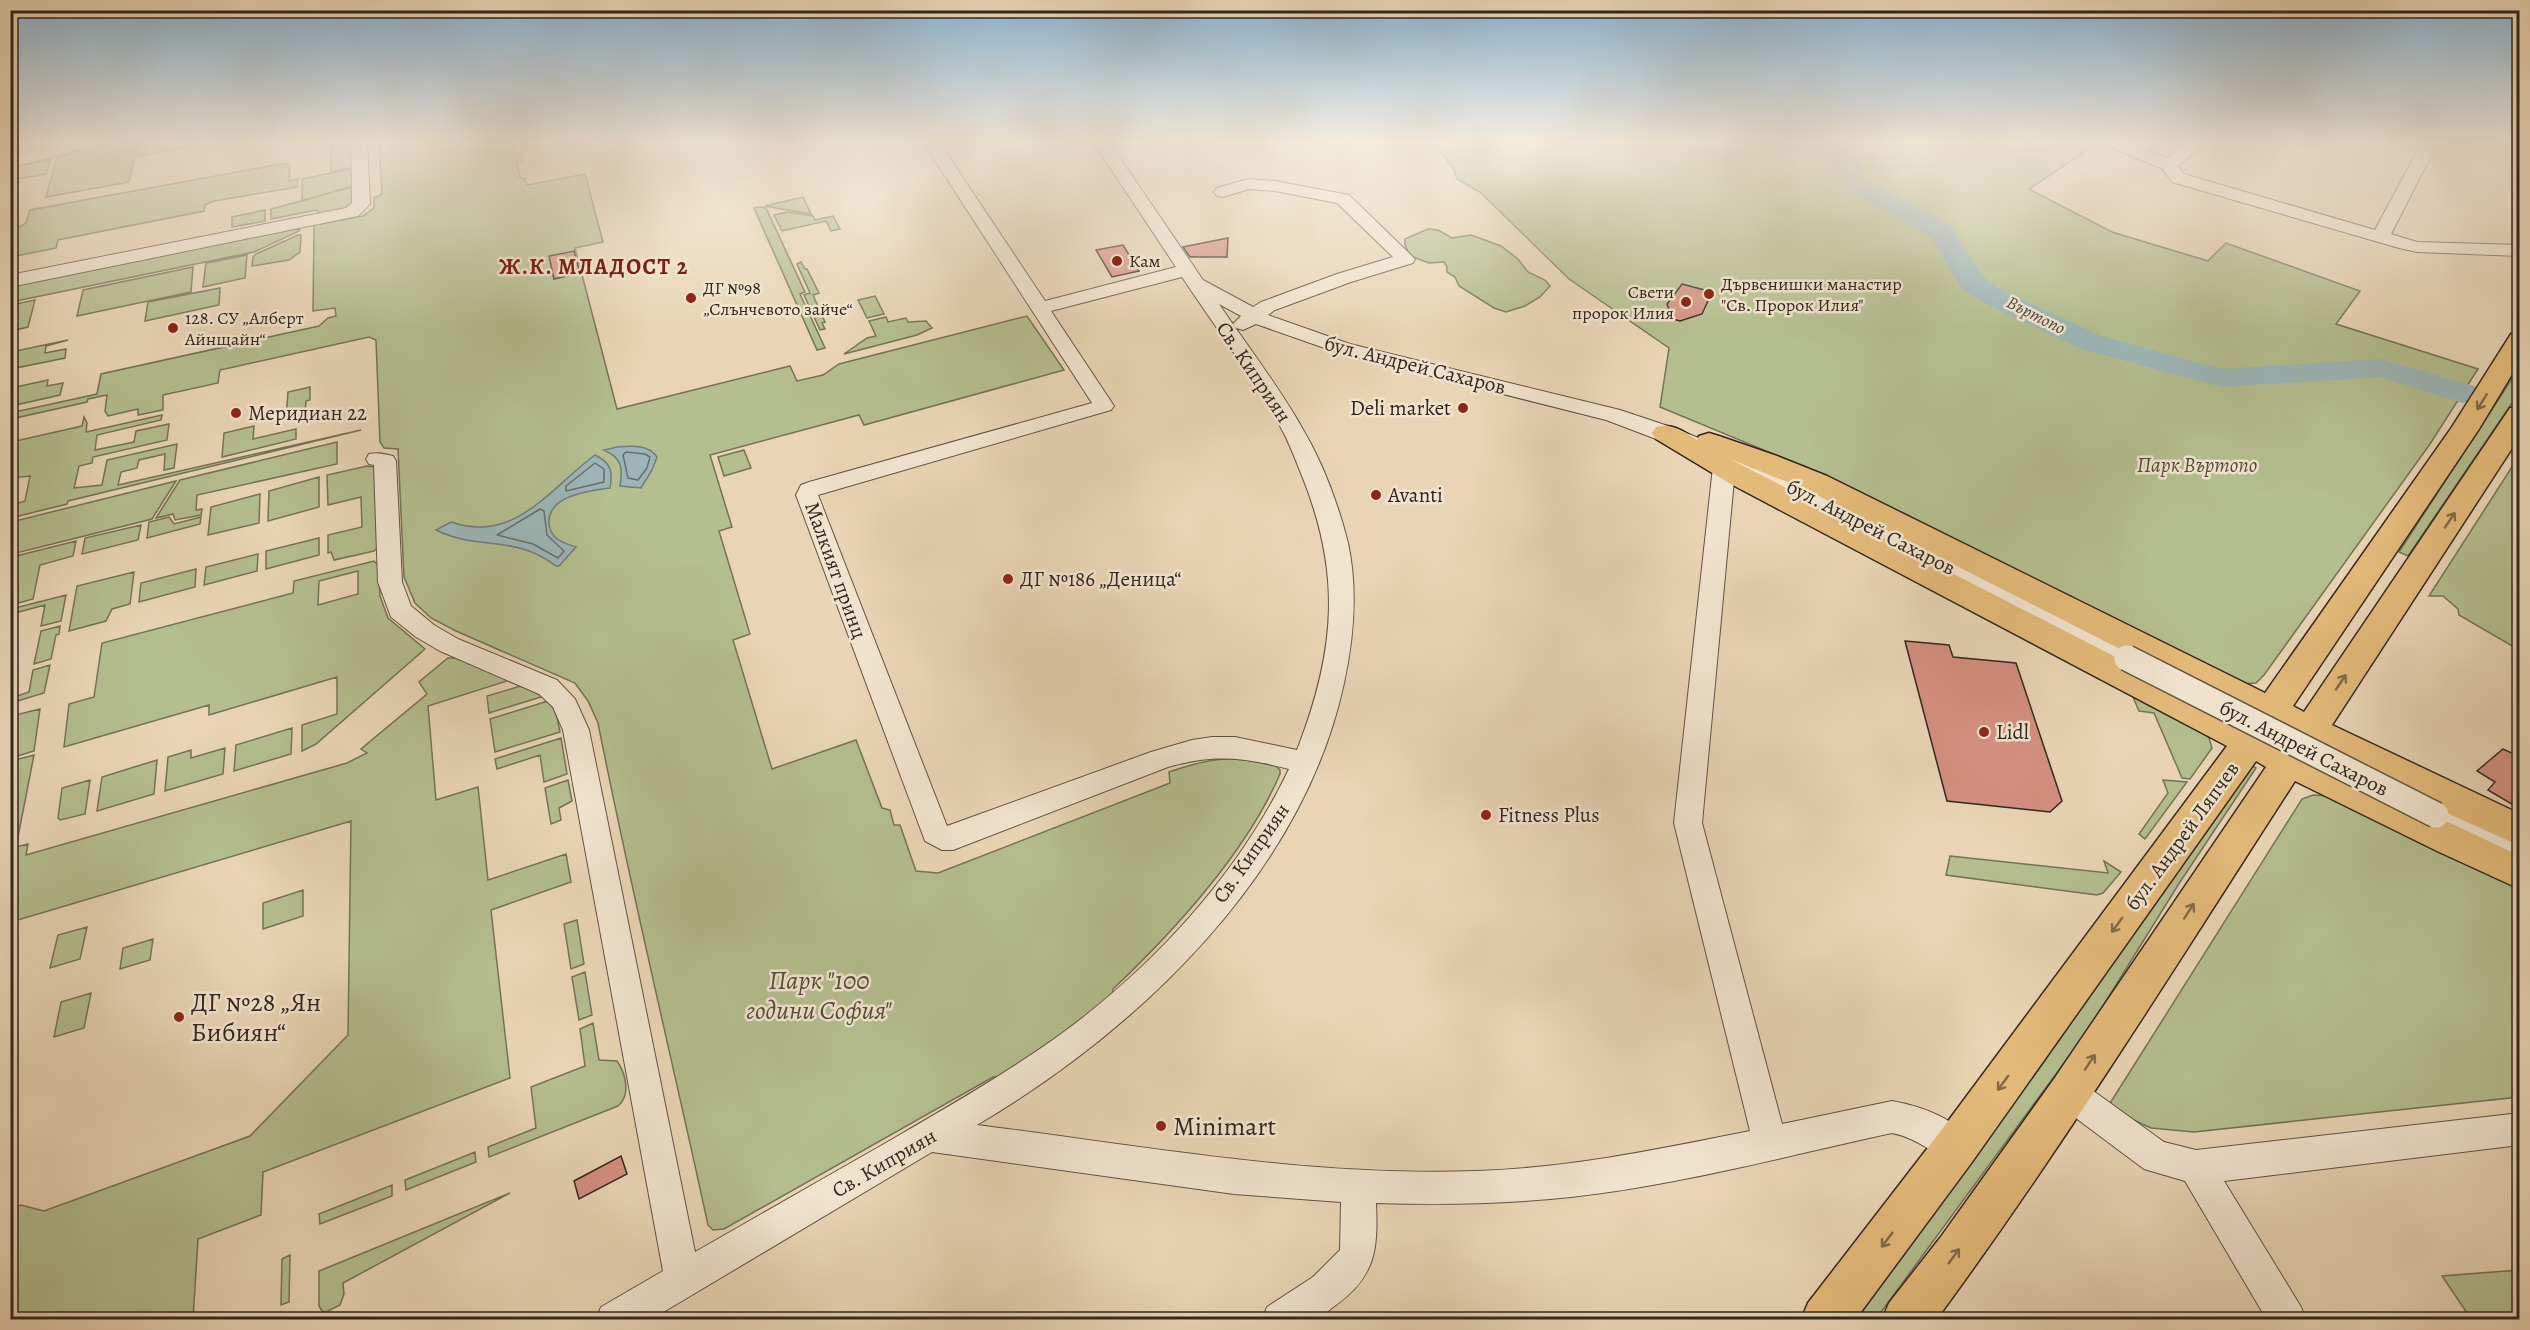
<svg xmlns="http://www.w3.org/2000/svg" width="2530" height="1330" font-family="Alegreya,serif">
  <rect width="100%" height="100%" fill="#e9d5b5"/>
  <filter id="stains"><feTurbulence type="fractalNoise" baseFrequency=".00333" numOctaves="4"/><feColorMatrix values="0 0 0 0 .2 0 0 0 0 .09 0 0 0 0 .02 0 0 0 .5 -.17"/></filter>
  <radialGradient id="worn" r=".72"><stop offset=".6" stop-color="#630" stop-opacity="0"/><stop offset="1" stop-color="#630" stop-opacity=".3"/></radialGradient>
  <path fill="#b4be8f" stroke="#747257" stroke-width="1.5" fill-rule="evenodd" d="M 117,142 L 138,142 L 129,182 L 46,197 L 57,157 Z
    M 141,142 L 203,142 L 203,145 L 138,156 Z
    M 331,142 L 350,142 L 351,168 L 331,172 Z
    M 379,142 L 513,142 L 516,154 L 522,153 L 523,161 L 517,162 L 520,178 L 525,178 L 527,185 L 585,174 L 603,242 L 575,248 L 617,409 L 790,366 L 797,381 L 823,375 L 839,364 L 1027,316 L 1064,370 L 864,425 L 859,415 L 710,455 L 732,527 L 719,531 L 750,634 L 733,640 L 772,769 L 856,740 L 882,808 L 890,810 L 894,825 L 900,825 L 916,871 L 938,873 L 1170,783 L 1169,772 C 1213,757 1231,755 1276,766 L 1280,770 L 1280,774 C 1246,853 1175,930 1113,989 L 1112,995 C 1090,1013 1018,1078 993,1077 L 724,1229 L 713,1230 L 708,1225 C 672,1058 631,891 598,723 L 588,701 L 575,683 L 456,631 L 431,618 L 415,603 L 404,577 L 398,449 L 384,448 L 380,442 L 376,340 L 369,337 L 220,370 L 218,383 L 163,395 L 163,410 L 138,415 L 138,409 L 108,416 L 105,411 L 107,395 L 88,399 L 87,402 L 11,419 L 10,413 L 97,394 L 101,374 L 319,326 L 328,318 L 336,316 L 335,308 L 313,311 L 314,225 L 363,216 L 374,208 L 374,198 L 382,194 Z
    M 1434,142 L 2100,142 L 2029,189 L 2112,232 L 2208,261 L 2226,243 L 2360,291 L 2336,324 L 2478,369 L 2430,444 L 2264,675 L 2256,683 L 2241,684 L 1819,473 L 1660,407 L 1669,348 L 1569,279 L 1480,192 L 1457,179 L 1454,170 Z
    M 51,159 L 46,174 L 11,180 L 11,168 Z
    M 286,163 L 290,165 L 289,181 L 298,179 L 297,187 L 214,201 L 205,205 L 204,211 L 58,240 L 56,248 L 11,257 L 11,232 L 26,223 L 30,210 Z
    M 351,169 L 352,186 L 302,201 L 302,179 Z
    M 352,187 L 352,205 L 349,208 L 322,215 L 316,210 L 271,219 L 271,209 Z
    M 803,197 L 811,214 L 765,206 Z
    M 759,207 L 766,208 L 805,292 L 800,294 L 825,348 L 817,350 L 754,208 Z
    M 265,210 L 265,221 L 232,227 L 232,217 Z
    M 787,212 L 813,216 L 815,220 L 833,216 L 840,229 L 831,231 L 826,221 L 782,231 L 774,215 Z
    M 300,228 L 299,231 L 254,252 L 11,302 L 11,286 Z
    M 1428,229 L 1438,230 L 1452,238 L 1471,235 L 1501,246 L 1518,259 L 1528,272 L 1545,280 L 1550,286 L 1540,297 L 1525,306 L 1506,312 L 1494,308 L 1459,286 L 1455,277 L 1447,272 L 1447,267 L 1444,262 L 1429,263 L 1410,256 L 1405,245 L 1405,239 Z
    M 298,235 L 301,235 L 300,252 L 289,260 L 252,266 L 253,257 L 256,254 Z
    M 247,255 L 245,278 L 203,287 L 206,263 Z
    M 801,262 L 805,269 L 807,269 L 819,293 L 813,295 L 825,322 L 822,323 L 825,329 L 820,330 L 804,295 L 810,293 L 797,264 Z
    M 193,267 L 191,292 L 77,316 L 83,290 Z
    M 220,288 L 219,305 L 145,321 L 148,302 Z
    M 875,296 L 884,314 L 867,318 L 858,300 Z
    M 35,300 L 28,327 L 11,331 L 11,305 Z
    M 886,317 L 888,322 L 906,318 L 908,322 L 926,321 L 932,328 L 917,335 L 844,354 L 867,338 L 876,336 L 869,321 Z
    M 68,340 L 46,346 L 45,353 L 66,349 L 65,358 L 11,369 L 11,352 Z
    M 2519,368 L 2519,390 L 2512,403 L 2408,556 L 2399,552 Z
    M 48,380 L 47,386 L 63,383 L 60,395 L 11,406 L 11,388 Z
    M 310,387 L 310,400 L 306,401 L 305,415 L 286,419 L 288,392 Z
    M 162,415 L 161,420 L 97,435 L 95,450 L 134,442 L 136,431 L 169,424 L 167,440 L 93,457 L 92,463 L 79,466 L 74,488 L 102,485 L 107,460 L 177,444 L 174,468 L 164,470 L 165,454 L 139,460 L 137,468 L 121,472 L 118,485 L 361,430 L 68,501 L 67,504 L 11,518 L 11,505 L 25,501 L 30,476 L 11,478 L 11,442 L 82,426 L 84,417 L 87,423 L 86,432 Z
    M 254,426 L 253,439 L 296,429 L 296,439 L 222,457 L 224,433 Z
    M 337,442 L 337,464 L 197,495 L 196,510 L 202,509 L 201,515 L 175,520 L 173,514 L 156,518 L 180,480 Z
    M 744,450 L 751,468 L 724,476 L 718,457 Z
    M 2519,456 L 2519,650 L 2459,615 L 2458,609 L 2443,596 L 2429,596 Z
    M 367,466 L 375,467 L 378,547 L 374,551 L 334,560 L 331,552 L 328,553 L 328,535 L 362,527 L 361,497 L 328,505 L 327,475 Z
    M 319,477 L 319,507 L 268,521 L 269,491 Z
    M 176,481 L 152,519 L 12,554 L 12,557 L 76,541 L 73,556 L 40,565 L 33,599 L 11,605 L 11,522 Z
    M 260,494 L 259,523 L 208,535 L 211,507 Z
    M 169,517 L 174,524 L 201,517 L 200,524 L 147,538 L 149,522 Z
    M 141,525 L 138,540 L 82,554 L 85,538 Z
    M 319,538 L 319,555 L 266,569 L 266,551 Z
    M 258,554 L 257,571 L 204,585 L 206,567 Z
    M 374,561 L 378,565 L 380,596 L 388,618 L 425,649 L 316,744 L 302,751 L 302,725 L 337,714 L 337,677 L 209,715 L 209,705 L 64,747 L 69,704 L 94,697 L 102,643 L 293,593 L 294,581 ZM 358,571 L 358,594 L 318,605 L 319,581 Z
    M 196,569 L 195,587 L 139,602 L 141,583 Z
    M 134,572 L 130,604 L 112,609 L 106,621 L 69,631 L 77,586 Z
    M 66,595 L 61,621 L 41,626 L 45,605 L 11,614 L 11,609 Z
    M 60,626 L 59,634 L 56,635 L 51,659 L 34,664 L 41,631 Z
    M 448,658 L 456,658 L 510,680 L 428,706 L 436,800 L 478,787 L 488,880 L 566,854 L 571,882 L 491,910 L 510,1078 L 263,1172 L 261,1215 L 198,1239 L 193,1319 L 11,1319 L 10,1209 L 21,1205 L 44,1211 L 250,1136 L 348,1035 L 351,821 L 11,922 L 11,761 L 34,755 L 16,847 L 28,844 L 26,855 L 347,763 L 367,753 L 361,749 L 427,694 L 419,682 Z
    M 50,665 L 44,693 L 11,703 L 11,698 L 29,692 L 33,670 Z
    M 524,685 L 544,696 L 489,713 L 487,696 Z
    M 2134,694 L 2204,732 L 2209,738 L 2212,748 L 2190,779 L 2182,778 L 2154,713 L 2139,711 L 2133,697 Z
    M 548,701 L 556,712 L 560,732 L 495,752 L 490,719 Z
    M 40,709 L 34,751 L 11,758 L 11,716 Z
    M 292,728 L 291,754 L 234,771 L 236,745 Z
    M 561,738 L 567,774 L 544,782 L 540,755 L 497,769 L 495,759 Z
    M 225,748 L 223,774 L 165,791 L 168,757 L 191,750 L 191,758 Z
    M 157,760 L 154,794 L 97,811 L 102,777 Z
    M 2252,766 L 2256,768 L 2180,882 L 2086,1033 L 1876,1319 L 1854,1320 L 1915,1238 Z
    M 90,780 L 85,814 L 60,820 L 58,818 L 62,788 Z
    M 568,780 L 572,801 L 559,808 L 561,820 L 551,824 L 545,788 Z
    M 2163,780 L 2187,782 L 2145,839 L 2139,834 L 2168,793 Z
    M 2313,795 L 2332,796 L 2519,884 L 2519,1097 L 2194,1132 L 2151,1128 L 2107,1108 L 2302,799 Z
    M 1950,856 L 2108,873 L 2104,861 L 2121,872 L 2103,893 L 2097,895 L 1946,875 Z
    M 303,890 L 303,916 L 263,929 L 263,903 Z
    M 577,920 L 584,964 L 571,969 L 564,924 Z
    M 87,927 L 80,959 L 50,968 L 58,935 Z
    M 153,939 L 150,960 L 120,969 L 123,948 Z
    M 585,972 L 592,1015 L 579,1020 L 572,977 Z
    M 91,993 L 84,1028 L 54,1037 L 61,1002 Z
    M 593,1023 L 599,1060 L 617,1061 C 626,1074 631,1095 618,1106 L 489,1157 L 488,1147 L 536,1128 L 531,1087 L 585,1066 L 580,1029 Z
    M 475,1152 L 476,1162 L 406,1190 L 405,1180 Z
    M 392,1185 L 392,1196 L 320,1224 L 319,1214 Z
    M 510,1193 L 343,1283 L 344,1294 L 340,1305 L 326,1312 L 322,1311 L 319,1306 L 319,1271 Z
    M 290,1255 L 289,1302 L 281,1305 L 282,1259 Z
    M 2519,1270 L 2519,1319 L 2471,1319 L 2442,1276 Z"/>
  <path fill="#9cb6b7" stroke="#727c7a" stroke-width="1.5" d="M 617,447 C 631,446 649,444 657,457 L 652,470 L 641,488 L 620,486 C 623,468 622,458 604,450 Z
    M 595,455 C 611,463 613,471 610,488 C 589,491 547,495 549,524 C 551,540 564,543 576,547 L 559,566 L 556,566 C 515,534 478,551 436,530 L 451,522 C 515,544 549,489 595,455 Z"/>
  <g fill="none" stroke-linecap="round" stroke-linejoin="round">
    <path stroke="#686e6b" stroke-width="1.5" d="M 626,452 L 645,454 L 650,457 L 647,468 L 638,480 L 628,478 L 623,455 Z
      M 595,463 L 604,469 L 604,482 L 566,491 L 566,486 Z
      M 540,509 L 544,511 L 547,535 L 564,551 L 558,558 L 533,544 L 497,535 Z"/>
    <path fill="#9cb6b7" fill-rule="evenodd" d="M 1658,142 L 1839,143 L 1852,153 L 1866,172 L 1863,177 L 1952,227 L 1983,277 L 2002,290 L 2101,336 L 2222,369 L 2381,359 L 2474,386 L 2479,393 L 2474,400 L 2463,403 L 2379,377 L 2221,387 L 2079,348 L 1982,302 L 1962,289 L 1931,238 L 1875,205 L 1851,194 L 1836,179 L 1839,171 L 1822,154 C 1811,154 1800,156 1789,156 C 1775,155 1761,152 1747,152 C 1722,151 1675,167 1658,142 Z"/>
  </g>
  <path fill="#d59081" stroke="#33261f" stroke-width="1.5" d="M 1228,238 L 1227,257 L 1190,257 L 1183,247 Z
    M 1123,245 L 1139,271 L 1112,277 L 1096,250 Z
    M 574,251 L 580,273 L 554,279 L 549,256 Z
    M 1682,284 L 1712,292 L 1702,314 L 1680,321 L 1673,319 L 1667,304 Z
    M 1905,641 L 1949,645 L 1953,657 L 2016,663 L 2062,801 L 2050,812 L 1947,801 Z
    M 2503,749 L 2520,757 L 2520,809 L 2488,790 L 2495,782 L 2477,771 Z
    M 621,1156 L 627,1174 L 579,1199 L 574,1181 Z"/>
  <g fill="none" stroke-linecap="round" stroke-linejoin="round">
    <g stroke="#605244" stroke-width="2">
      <path id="minor" d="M 72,142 L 102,142 L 100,145 L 10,167 L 10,157 Z
        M 351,142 L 367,142 L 370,204 L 358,216 L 10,287 L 10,275 L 346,208 L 352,203 Z
        M 923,142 L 939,142 L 1045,301 L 1176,267 L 1093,142 L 1109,142 L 1203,280 L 1253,307 L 1261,302 L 1337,274 L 1393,257 L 1337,203 L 1275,191 L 1249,189 L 1223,197 L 1217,196 L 1214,192 L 1217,188 L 1248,179 L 1275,181 L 1349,195 L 1415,259 L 1413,263 L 1351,282 L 1275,310 L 1268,315 L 1350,344 L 1620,410 L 1674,428 L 1777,470 L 2136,651 L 2140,658 L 2136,665 L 2127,667 L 2118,665 L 1761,480 L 1735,469 L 1702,823 L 1782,1124 L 1892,1101 C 1920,1106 1961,1119 1973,1147 L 1968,1159 L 1956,1163 C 1933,1154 1917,1138 1892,1133 C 1786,1156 1679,1185 1571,1197 C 1506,1204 1442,1205 1376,1203 C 1378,1249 1376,1276 1336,1305 C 1330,1309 1321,1318 1313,1320 C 1297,1323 1278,1320 1262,1320 L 1267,1307 L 1313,1277 L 1340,1250 L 1341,1202 L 1234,1194 L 932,1152 L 650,1320 L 596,1320 L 601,1307 L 663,1271 L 563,730 L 553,707 L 539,694 L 440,651 L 416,637 L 391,617 L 378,582 L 374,465 L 369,464 L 366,459 L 369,454 C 378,452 384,454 393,456 L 396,461 L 402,582 L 411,606 L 434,625 L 458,639 L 557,680 L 575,699 L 589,730 L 695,1252 C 758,1216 821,1180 884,1144 C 944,1109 1004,1075 1061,1034 C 1154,966 1239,874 1289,769 C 1243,757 1214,754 1168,767 L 953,850 L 942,850 L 925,841 L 796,495 L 801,485 L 809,482 L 1092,403 ZM 1182,277 C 1214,325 1252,376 1280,426 C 1288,440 1294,456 1300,471 C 1342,572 1336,650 1297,750 L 1235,737 L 1212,737 L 1192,740 L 1151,752 L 947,826 L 818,495 L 1111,410 L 1114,406 L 1051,311 ZM 1219,304 L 1241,316 L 1233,324 L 1236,328 L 1243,330 L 1256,324 L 1336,352 L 1606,420 L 1717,462 L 1713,467 L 1674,823 L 1750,1131 C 1660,1149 1569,1168 1477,1171 C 1309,1177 1143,1146 977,1125 C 1139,1029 1303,874 1344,683 C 1354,637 1358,589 1348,543 C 1338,503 1322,461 1301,426 C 1277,384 1246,344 1219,304 Z
        M 2103,142 L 2126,142 L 2167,158 L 2187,142 L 2205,142 L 2178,166 L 2184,174 L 2375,230 L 2422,142 L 2438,142 L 2391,234 L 2417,242 L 2520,245 L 2520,256 L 2417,252 L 2399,248 L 2172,182 L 2163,169 L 2105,145 Z
        M 2436,804 L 2520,842 L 2520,867 L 2426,823 L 2422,815 L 2426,807 Z
        M 2069,1077 L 2081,1082 L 2164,1142 L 2196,1150 L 2520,1113 L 2520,1145 L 2224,1181 L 2301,1307 L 2306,1320 L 2267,1320 L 2185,1181 L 2144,1169 L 2057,1104 L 2053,1093 L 2057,1082 Z"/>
    </g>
    <g stroke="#33261f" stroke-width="3">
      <path id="major" d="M 2520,331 L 2520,361 L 2479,429 L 2293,706 L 2304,712 L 2510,408 L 2520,406 L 2520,436 L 2332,725 L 2520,814 L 2520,846 L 2407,795 L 2317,749 L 2311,757 L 2520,856 L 2520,889 L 2437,851 L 2295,781 C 2178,962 2064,1146 1936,1320 L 1882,1320 L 1889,1303 L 1940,1238 L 2054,1079 L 2266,767 L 2256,761 L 1972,1162 L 1855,1320 L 1801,1320 L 1808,1303 L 1940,1132 L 2227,746 L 1729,483 L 1656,439 L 1652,433 L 1656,427 C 1673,423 1683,431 1697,440 L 1699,436 L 1709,433 L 1719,436 L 1777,456 L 1827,476 L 2265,693 L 2452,427 L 2511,334 ZM 1730,459 L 1807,490 L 2250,715 L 2244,723 ZM 2277,729 L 2288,734 L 2282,743 L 2271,737 Z"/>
    </g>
    <use href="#minor" fill="#f1e4cf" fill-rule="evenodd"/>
    <use href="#major" fill="#e4ba7a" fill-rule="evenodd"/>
    <g stroke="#605244" stroke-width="28" stroke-linecap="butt">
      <path id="minor-bridge" d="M 2127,658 L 2436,815"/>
    </g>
    <use href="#minor-bridge" stroke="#f1e4cf" stroke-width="25"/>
  </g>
  <defs><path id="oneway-shaft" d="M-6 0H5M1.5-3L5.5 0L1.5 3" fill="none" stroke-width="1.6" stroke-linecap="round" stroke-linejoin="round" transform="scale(1.5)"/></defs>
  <g stroke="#836948">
    <use href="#oneway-shaft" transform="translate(2482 402) rotate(122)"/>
    <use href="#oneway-shaft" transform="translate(2450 520) rotate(-56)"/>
    <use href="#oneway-shaft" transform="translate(2341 682) rotate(-56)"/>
    <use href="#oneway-shaft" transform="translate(2189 911) rotate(-57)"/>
    <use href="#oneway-shaft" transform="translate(2117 925) rotate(126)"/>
    <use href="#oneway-shaft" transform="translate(2090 1062) rotate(-56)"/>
    <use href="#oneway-shaft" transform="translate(2003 1083) rotate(126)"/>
    <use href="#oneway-shaft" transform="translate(1887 1240) rotate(127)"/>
    <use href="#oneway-shaft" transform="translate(1954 1256) rotate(-54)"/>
  </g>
  <linearGradient id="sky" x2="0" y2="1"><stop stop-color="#89b5d4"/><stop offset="0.43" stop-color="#f5ecde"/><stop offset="1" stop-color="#f5ecde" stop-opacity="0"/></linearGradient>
  <rect width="2530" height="329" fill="url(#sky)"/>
  <g fill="#8f2418" stroke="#f1e4cf" stroke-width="2">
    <circle cx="1117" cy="261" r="6"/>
    <circle cx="1709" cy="294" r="6"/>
    <circle cx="691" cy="298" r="6"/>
    <circle cx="1686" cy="302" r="6"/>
    <circle cx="173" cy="328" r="6"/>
    <circle cx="1463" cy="408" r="6"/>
    <circle cx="236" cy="413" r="6"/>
    <circle cx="1376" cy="495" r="6"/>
    <circle cx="1008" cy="579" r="6"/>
    <circle cx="1984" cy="732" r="6"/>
    <circle cx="1486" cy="815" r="6"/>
    <circle cx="179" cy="1017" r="6"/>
    <circle cx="1161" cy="1126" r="6"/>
  </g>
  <g text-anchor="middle" stroke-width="5" stroke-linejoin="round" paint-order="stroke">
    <g font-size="18" fill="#33261f" stroke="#f1e4cf" text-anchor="start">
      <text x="1129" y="267">Кам</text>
      <text x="1721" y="290">Дървенишки манастир<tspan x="1721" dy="21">"Св. Пророк Илия"</tspan></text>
      <text x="703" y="294">ДГ №98<tspan x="703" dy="21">„Слънчевото зайче“</tspan></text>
      <text x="1674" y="298" text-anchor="end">Свети<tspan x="1674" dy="21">пророк Илия</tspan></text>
      <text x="185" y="324">128. СУ „Алберт<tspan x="185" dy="21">Айнщайн“</tspan></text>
    </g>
    <g font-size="18" font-style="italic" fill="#4d4a45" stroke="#f1e4cf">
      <text transform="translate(2036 315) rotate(27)" y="6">Въртопо</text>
    </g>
    <g font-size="21" fill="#33261f" stroke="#f1e4cf">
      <text transform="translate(1415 365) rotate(14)" y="7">бул. Андрей Сахаров</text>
      <text transform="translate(1254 372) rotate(56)" y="7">Св. Киприян</text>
      <text transform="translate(1871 527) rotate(27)" y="7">бул. Андрей Сахаров</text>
      <text transform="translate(836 570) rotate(70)" y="7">Малкият принц</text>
      <text transform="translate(2304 748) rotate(27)" y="7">бул. Андрей Сахаров</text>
      <text transform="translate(2182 836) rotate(-54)" y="7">бул. Андрей Ляпчев</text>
      <text transform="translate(1251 853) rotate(-55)" y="7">Св. Киприян</text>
      <text transform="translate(884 1163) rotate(-30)" y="7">Св. Киприян</text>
    </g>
    <g font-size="21" fill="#33261f" stroke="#f1e4cf" text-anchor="start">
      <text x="1451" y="415" text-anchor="end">Deli market</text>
      <text x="248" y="420">Меридиан 22</text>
      <text x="1388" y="502">Avanti</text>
      <text x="1020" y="586">ДГ №186 „Деница“</text>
      <text x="1996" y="739">Lidl</text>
      <text x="1498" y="822">Fitness Plus</text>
    </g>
    <g font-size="21" font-style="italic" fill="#534c3b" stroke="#f1e4cf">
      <text x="2197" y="472">Парк Въртопо</text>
    </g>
    <g font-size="22" font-weight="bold" letter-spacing="1.5" fill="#7a1f14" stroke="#f1e4cf">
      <text x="594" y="274">Ж.К. МЛАДОСТ 2</text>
    </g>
    <g font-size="26" font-style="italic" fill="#534c3b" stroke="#f1e4cf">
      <text x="819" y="989">Парк "100<tspan x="819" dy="30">години София"</tspan></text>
    </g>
    <g font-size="26" fill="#33261f" stroke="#f1e4cf" text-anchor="start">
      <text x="191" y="1011">ДГ №28 „Ян<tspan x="191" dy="30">Бибиян“</tspan></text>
      <text x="1173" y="1135">Minimart</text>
    </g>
  </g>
  <rect width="2530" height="1330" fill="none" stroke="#e9d5b5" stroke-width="36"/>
  <rect x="12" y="12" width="2506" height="1306" fill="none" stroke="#33261f" stroke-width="3"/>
  <rect x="18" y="18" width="2494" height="1294" fill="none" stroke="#33261f" stroke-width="1.5"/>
  <rect width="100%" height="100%" filter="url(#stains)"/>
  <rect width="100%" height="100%" fill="url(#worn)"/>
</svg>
